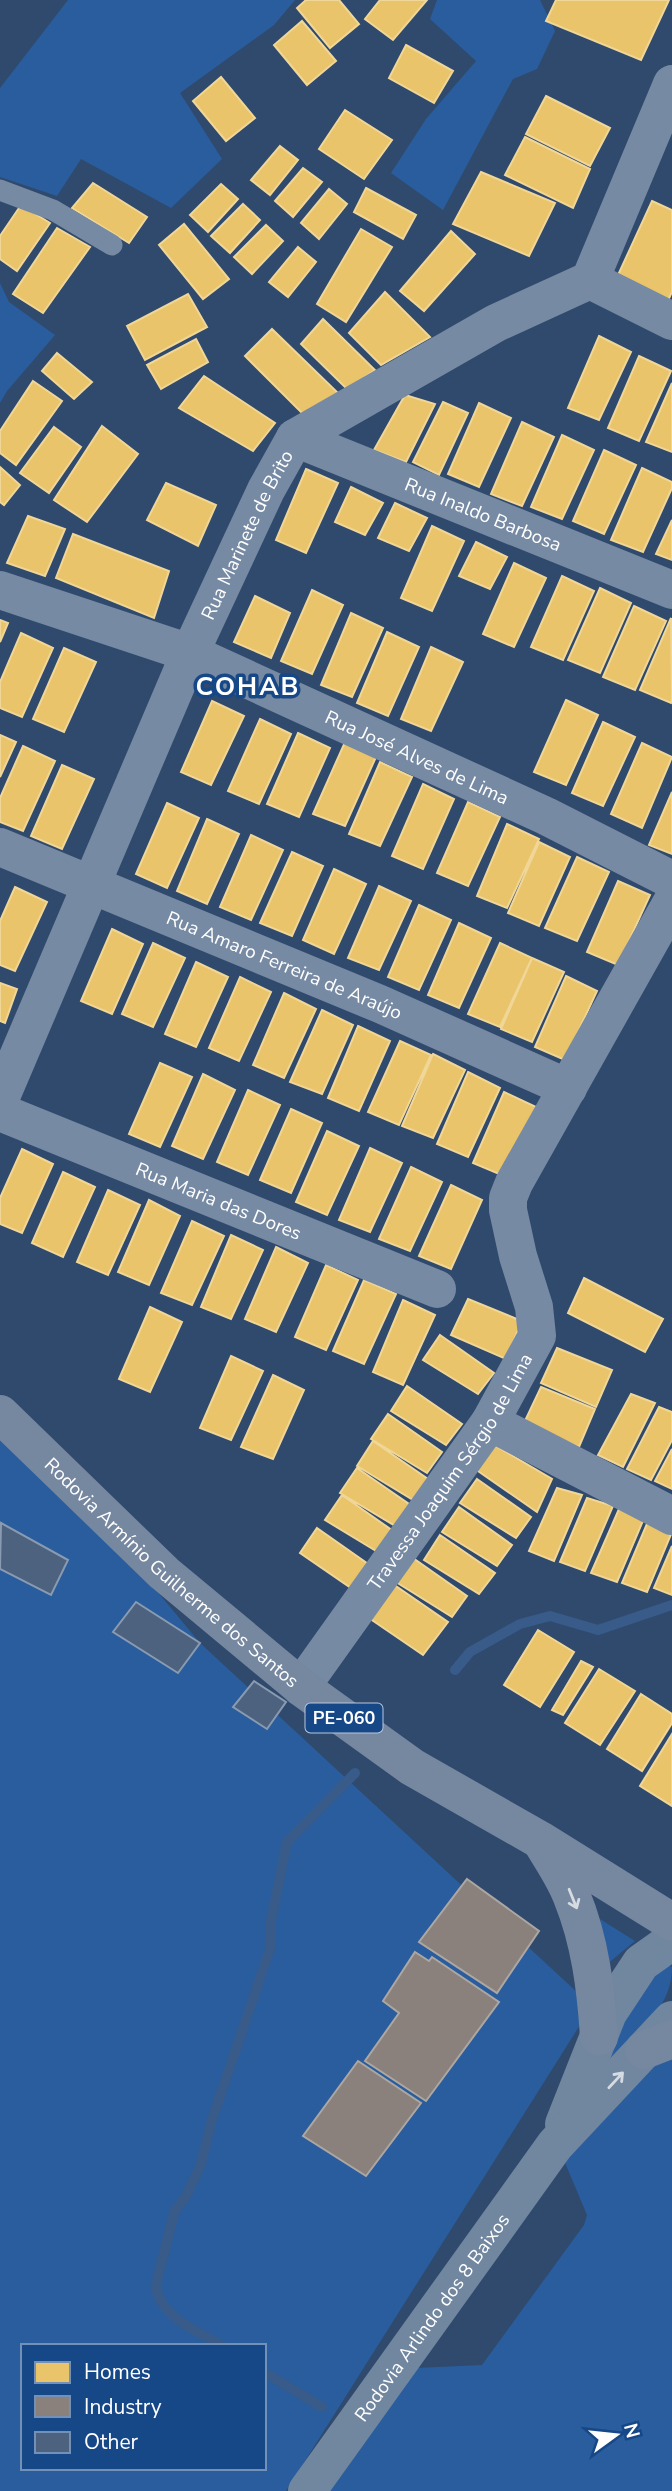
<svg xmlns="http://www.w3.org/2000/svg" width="672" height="2491" font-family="'Nunito Sans',sans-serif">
  <rect width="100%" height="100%" fill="#304a6d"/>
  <path fill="#2a5d9d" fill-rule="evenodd" d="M 68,0 L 295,0 L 274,25 L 180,93 L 222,159 L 171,208 L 81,159 L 57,196 L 0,177 L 0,88 Z
    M 437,0 L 540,0 L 555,31 L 537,69 L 513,79 L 443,210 L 391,173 L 426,119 L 476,61 L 430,19 Z
    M 0,283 L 9,302 L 55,335 L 7,391 L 0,403 Z
    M 0,1402 L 200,1643 L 592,2006 L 286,2491 L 0,2491 ZM 23,2346 L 264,2346 L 264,2468 L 23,2468 Z
    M 600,1919 L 635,1941 L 606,1965 Z
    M 669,1965 L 672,1967 C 672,2007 639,2033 615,2061 L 602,2051 L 643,1986 Z
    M 672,2052 L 672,2491 L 330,2491 L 416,2368 L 482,2365 L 584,2225 L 587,2215 L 563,2158 L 649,2069 Z"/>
  <path fill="#e9c46a" stroke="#f0d697" stroke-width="2" d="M 306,0 L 339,0 L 359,24 L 330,48 L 297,8 Z
    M 380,0 L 427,0 L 393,40 L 365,19 Z
    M 556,0 L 669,0 L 641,60 L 546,21 Z
    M 302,21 L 336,61 L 307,85 L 274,45 Z
    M 406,45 L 453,71 L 434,103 L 389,78 Z
    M 221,77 L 255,118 L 226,141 L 193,101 Z
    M 546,96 L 610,128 L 590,166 L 526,134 Z
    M 345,110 L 392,140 L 364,179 L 319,149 Z
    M 525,137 L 590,169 L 573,208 L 505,175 Z
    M 280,146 L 298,160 L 270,195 L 251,180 Z
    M 303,168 L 322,182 L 293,217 L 275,201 Z
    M 481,172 L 555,203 L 529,256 L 453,224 Z
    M 93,183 L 147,217 L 129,243 L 72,208 Z
    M 221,184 L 238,199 L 208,232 L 190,215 Z
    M 366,188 L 416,215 L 403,239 L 354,212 Z
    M 329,189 L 347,204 L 319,239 L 301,223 Z
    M 652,201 L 672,210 L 672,292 L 665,307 L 613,286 Z
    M 243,204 L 260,220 L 230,253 L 211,236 Z
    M 21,205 L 50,223 L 17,271 L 0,259 L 0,236 Z
    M 184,224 L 229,279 L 203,299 L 159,245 Z
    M 266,225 L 283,241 L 252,274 L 234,257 Z
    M 57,228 L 90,247 L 43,313 L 13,294 Z
    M 361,229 L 392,247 L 346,322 L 317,304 Z
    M 451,231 L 475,254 L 424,311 L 400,291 Z
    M 298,247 L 316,262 L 288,297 L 269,282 Z
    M 385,292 L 430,337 L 381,365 L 349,333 Z
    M 188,294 L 207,327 L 145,360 L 127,326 Z
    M 323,319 L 375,370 L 347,389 L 301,344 Z
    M 272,329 L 338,393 L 304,415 L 245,356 Z
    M 599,336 L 631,352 L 599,420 L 568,408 Z
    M 196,339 L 208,362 L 161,389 L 147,365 Z
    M 57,353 L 92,382 L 74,399 L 42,371 Z
    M 639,356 L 671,371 L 639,441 L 608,428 Z
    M 204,376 L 275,423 L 253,451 L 179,408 Z
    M 33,381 L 62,401 L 16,465 L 0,453 L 0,431 Z
    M 672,383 L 672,452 L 646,442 Z
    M 405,395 L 435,404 L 406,462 L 374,450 Z
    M 443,402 L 468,413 L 439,475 L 413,462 Z
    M 479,403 L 511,418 L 479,487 L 448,474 Z
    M 522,422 L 554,437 L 522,506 L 491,494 Z
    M 102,426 L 138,454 L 87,522 L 54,500 Z
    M 54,427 L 81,447 L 49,493 L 20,473 Z
    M 562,435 L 594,450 L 562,519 L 531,507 Z
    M 604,450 L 636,465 L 604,534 L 573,521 Z
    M 0,467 L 20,485 L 4,505 L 0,502 Z
    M 642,468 L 672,482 L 672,488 L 643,552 L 611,540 Z
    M 306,469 L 338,483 L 306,553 L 276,540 Z
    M 166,483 L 216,505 L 198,546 L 147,520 Z
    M 351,487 L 383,503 L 365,535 L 335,522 Z
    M 395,503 L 427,518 L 409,551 L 378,538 Z
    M 28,516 L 65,529 L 45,576 L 7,563 Z
    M 672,520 L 672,560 L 656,554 Z
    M 432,526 L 464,541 L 432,611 L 401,598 Z
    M 73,534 L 169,571 L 154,618 L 56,578 Z
    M 476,542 L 507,557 L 490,589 L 459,576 Z
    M 514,563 L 546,578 L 514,647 L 483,634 Z
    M 562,576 L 594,591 L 563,660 L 531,647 Z
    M 600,588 L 631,603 L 600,673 L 568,660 Z
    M 312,590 L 343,605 L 312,674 L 281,661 Z
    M 255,596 L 290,613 L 271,658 L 234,642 Z
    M 634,606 L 666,621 L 635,690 L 603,677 Z
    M 351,613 L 383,628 L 352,697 L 321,685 Z
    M 671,618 L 672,700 L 671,703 L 640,690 Z
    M 0,620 L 8,623 L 0,642 Z
    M 387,632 L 419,647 L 388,716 L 357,703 Z
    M 21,633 L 53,648 L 22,717 L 0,708 L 0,682 Z
    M 431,647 L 463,662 L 431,731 L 401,719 Z
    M 64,648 L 96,662 L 64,732 L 33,719 Z
    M 566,700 L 598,715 L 566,785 L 534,772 Z
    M 212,701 L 244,716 L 211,785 L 181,772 Z
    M 260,719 L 291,734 L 259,804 L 228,791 Z
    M 603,722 L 635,737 L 603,806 L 572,793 Z
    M 298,733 L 330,748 L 299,817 L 267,804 Z
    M 0,735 L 16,742 L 0,777 Z
    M 345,742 L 376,757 L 345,826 L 313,814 Z
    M 642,743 L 672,757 L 642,828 L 611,814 Z
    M 23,746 L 55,761 L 23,831 L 0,822 L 0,798 Z
    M 380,762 L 412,777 L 380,846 L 349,834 Z
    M 62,765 L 94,779 L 62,849 L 31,836 Z
    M 423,784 L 454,799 L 423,869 L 392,856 Z
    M 672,792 L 672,854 L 649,845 Z
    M 468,802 L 500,817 L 468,886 L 437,873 Z
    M 167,803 L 199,818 L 167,888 L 136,874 Z
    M 207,819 L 239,834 L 207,904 L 177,891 Z
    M 507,824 L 539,839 L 507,908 L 477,896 Z
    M 251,835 L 283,850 L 251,920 L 220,907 Z
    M 539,842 L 570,857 L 539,926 L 508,913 Z
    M 292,852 L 323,866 L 292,936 L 260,923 Z
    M 577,857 L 609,872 L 577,941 L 545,928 Z
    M 334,869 L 366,884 L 334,954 L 303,940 Z
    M 618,881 L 650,895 L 618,965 L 587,952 Z
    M 379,886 L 411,901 L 379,970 L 348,958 Z
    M 15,887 L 47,902 L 15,971 L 0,965 L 0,921 Z
    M 419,905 L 451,920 L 419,990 L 388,977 Z
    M 459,923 L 491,938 L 459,1008 L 428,995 Z
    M 112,929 L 143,944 L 112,1014 L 81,1001 Z
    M 153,943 L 185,958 L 153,1027 L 122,1014 Z
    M 500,943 L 532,958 L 500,1027 L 468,1014 Z
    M 532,958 L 564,972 L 532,1042 L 501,1029 Z
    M 196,962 L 228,977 L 196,1047 L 165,1034 Z
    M 566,976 L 597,991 L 565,1060 L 535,1047 Z
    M 240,977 L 271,992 L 239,1061 L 209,1048 Z
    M 0,983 L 17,989 L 5,1023 L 0,1021 Z
    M 284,993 L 316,1009 L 284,1078 L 253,1065 Z
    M 322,1010 L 353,1025 L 322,1094 L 290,1082 Z
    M 358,1026 L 390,1041 L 359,1111 L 328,1098 Z
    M 400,1041 L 431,1055 L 399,1125 L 368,1112 Z
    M 433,1054 L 465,1070 L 433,1138 L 402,1126 Z
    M 160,1063 L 192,1077 L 160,1147 L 129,1134 Z
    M 468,1072 L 500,1088 L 468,1157 L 437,1144 Z
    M 203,1074 L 235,1090 L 203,1159 L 172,1146 Z
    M 248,1090 L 280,1105 L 248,1175 L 217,1162 Z
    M 504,1092 L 536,1107 L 504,1176 L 473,1163 Z
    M 291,1109 L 322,1123 L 291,1193 L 260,1180 Z
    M 327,1131 L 359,1146 L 327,1215 L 296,1202 Z
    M 370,1148 L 402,1163 L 370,1232 L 339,1220 Z
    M 22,1149 L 53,1164 L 22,1233 L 0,1224 L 0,1198 Z
    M 411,1167 L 442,1182 L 410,1251 L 379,1239 Z
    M 63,1172 L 95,1187 L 63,1257 L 32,1243 Z
    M 451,1185 L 482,1200 L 451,1269 L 419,1256 Z
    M 108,1190 L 140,1205 L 108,1275 L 77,1262 Z
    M 149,1200 L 180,1216 L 149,1285 L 118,1272 Z
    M 192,1221 L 224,1236 L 192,1305 L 161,1293 Z
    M 231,1235 L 263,1250 L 231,1319 L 201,1307 Z
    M 276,1247 L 308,1263 L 276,1332 L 245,1319 Z
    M 326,1265 L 358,1280 L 326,1350 L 295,1337 Z
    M 584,1278 L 663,1319 L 645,1352 L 568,1313 Z
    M 364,1280 L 396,1294 L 364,1364 L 333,1351 Z
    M 468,1299 L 522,1321 L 506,1359 L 451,1335 Z
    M 403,1300 L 435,1315 L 403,1385 L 373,1372 Z
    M 150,1307 L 182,1322 L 150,1392 L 119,1379 Z
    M 440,1335 L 494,1373 L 478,1394 L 423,1360 Z
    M 557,1348 L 612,1370 L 596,1407 L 541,1383 Z
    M 231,1356 L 263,1371 L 231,1440 L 200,1428 Z
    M 273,1375 L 304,1390 L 273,1459 L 241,1447 Z
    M 407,1386 L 462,1424 L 446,1445 L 391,1411 Z
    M 541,1387 L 595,1409 L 579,1447 L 524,1423 Z
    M 631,1394 L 655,1403 L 623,1467 L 598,1455 Z
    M 659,1407 L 672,1412 L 672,1440 L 651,1480 L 627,1469 Z
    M 388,1414 L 442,1452 L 427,1473 L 371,1439 Z
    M 373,1441 L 428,1479 L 413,1500 L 357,1466 Z
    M 489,1442 L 552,1479 L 537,1512 L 475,1469 Z
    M 672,1449 L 672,1489 L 655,1481 Z
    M 357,1468 L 412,1506 L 397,1527 L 340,1493 Z
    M 477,1479 L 531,1517 L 516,1538 L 460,1503 Z
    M 557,1488 L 582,1495 L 554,1561 L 529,1551 Z
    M 342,1495 L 396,1533 L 381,1554 L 325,1520 Z
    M 587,1498 L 613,1506 L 585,1571 L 560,1562 Z
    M 459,1507 L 512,1545 L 497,1566 L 442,1532 Z
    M 619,1509 L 645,1516 L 617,1582 L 591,1573 Z
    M 649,1519 L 672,1532 L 647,1592 L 622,1583 Z
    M 317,1528 L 371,1566 L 354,1590 L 300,1553 Z
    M 440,1535 L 495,1573 L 479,1594 L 424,1560 Z
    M 672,1546 L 672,1595 L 654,1588 Z
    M 413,1558 L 467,1596 L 452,1617 L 396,1582 Z
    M 393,1584 L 448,1622 L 423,1655 L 369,1618 Z
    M 538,1630 L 574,1652 L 540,1707 L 504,1685 Z
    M 581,1661 L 593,1667 L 563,1715 L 552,1710 Z
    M 599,1669 L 635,1691 L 600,1745 L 565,1723 Z
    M 641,1694 L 672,1714 L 672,1723 L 642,1771 L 607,1749 Z
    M 672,1734 L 672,1806 L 640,1786 Z"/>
  <path fill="#8a817c" stroke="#ada7a3" stroke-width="2" d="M 467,1879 L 539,1931 L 497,1993 L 419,1942 Z
    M 415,1952 L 429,1961 L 432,1957 L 499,2002 L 426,2101 L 365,2061 L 399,2013 L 383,2001 Z
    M 358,2061 L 421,2103 L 366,2176 L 303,2136 Z"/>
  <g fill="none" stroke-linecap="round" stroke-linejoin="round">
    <path stroke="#385b8a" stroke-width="10" d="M 455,1670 L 470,1652 L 520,1624 L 550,1616 L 598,1630 L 672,1605
      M 222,2346 C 197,2330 158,2317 156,2284 L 175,2210 L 185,2198 L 200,2167 L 212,2120 L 271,1946 L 271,1921 L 287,1842 L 355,1773
      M 264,2372 L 322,2407"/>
  </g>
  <path fill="#4c627e" stroke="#8a9bb1" stroke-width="2" d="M 1,1523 L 68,1560 L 51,1595 L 0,1569 Z
    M 136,1602 L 200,1643 L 178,1673 L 113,1632 Z
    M 254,1681 L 286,1702 L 267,1729 L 233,1707 Z"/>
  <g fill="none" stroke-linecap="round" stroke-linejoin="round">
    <path stroke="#778aa3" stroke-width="21" d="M 0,190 L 53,210 L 112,245"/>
    <g stroke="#778aa3" stroke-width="38">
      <path d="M 590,280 L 672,321"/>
      <path id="s1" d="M 295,438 L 672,590"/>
      <path id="s2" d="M 0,590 L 190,653 L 546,816 L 672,880"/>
      <path id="s3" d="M 0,847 L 380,1004 L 568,1088"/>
      <path id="s4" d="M 0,1099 L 190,653 L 266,490 L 295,438 L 496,323 L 590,280 L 672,84"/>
      <path id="s5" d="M 0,1112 L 437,1289"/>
      <path d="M 490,1422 L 672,1516"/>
      <path id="s6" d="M 301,1687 L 490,1422 L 537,1336 L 534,1307 L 518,1256 L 508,1210 L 508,1198 L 514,1183 L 672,902"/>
    </g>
    <g stroke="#71869f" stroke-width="38">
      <path d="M 564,2124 L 608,2013 L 641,1963 L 672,1941"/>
      <path id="s7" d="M 307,2491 L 555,2145 L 672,2020"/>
    </g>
    <g stroke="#7687a0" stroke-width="38">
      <path id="s8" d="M 0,1414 L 164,1573 L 301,1687 L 412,1767 L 540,1840 L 672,1922"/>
      <path d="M 543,1844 C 553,1861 565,1878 572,1897 C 590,1941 596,1989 599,2037"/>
      <path d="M 644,2050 L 672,2039"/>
    </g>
  </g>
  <defs><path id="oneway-shaft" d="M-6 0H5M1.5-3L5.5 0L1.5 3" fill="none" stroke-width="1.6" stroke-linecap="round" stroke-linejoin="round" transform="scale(1.75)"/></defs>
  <use stroke="#d6dbe2" href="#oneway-shaft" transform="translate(573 1899) rotate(68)"/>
  <use stroke="#d4dbe2" href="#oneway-shaft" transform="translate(616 2080) rotate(-47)"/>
  <g text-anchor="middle" stroke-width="7" stroke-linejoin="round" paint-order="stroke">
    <rect fill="#164787" stroke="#b9c8db" stroke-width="2" x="305.5" y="1703.5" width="77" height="29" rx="5"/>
    <g font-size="18" font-weight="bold" fill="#fff">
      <text x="344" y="1724">PE-060</text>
    </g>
    <g font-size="19" fill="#fff" stroke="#164787">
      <text dy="7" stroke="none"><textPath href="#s1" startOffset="203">Rua Inaldo Barbosa</textPath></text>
      <text dy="7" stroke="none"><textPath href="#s4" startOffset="616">Rua Marinete de Brito</textPath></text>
      <text dy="7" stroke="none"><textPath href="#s2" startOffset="450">Rua José Alves de Lima</textPath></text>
      <text dy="7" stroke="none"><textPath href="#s3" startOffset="308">Rua Amaro Ferreira de Araújo</textPath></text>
      <text dy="7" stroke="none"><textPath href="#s5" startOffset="236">Rua Maria das Dores</textPath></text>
      <text dy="7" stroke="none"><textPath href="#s6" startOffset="262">Travessa Joaquim Sérgio de Lima</textPath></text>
      <text dy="7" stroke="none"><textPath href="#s8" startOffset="234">Rodovia Armínio Guilherme dos Santos</textPath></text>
      <text dy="7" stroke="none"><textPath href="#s7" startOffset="214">Rodovia Arlindo dos 8 Baixos</textPath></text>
    </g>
    <g font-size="26" font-weight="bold" letter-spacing="2" fill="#fff" stroke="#164787">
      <text x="248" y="695">COHAB</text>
    </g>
  </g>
  <rect x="21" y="2344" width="245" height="126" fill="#164787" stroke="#7391b7" stroke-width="2"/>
  <rect x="35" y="2362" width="35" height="21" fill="#e9c46a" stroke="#7391b7" stroke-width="2"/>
  <text x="84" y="2379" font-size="21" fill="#ffffff">Homes</text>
  <rect x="35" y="2396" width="35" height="21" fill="#8a817c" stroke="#7391b7" stroke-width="2"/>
  <text x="84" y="2414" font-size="21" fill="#ffffff">Industry</text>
  <rect x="35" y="2432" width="35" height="21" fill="#4c627e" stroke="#7391b7" stroke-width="2"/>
  <text x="84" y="2449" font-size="21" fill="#ffffff">Other</text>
  <g transform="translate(616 2435) rotate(75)" stroke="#164787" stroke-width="5" paint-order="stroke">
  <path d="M0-5L12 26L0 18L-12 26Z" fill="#ffffff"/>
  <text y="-10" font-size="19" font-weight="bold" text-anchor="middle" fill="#ffffff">N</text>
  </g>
</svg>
